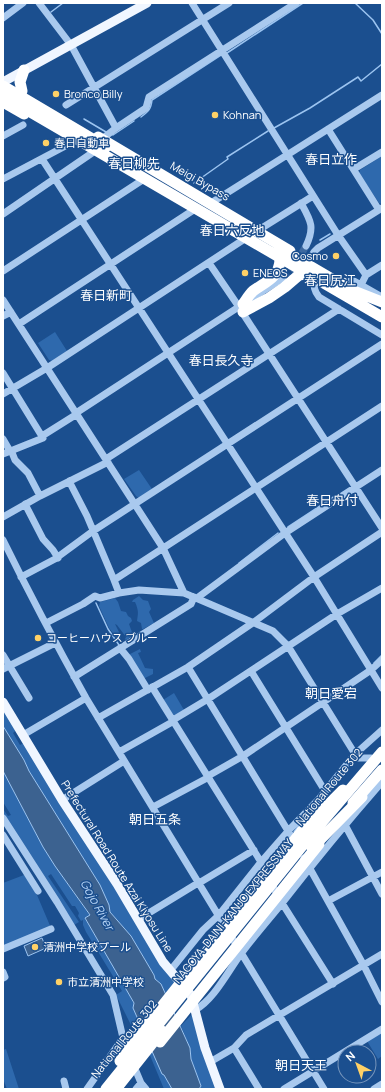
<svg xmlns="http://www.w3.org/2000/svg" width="385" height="1092" font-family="Manrope,'Noto Sans JP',sans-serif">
  <rect width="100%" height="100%" fill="#1b4f8f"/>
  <path fill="#2e69ad" d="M 382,156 L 382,204 L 379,203 L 359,173 L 360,170 Z
    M 55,332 L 67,351 L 52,361 L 49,360 L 38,343 Z
    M 139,470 L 152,489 L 139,498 L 136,496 L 124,479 Z
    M 139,596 L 143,600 L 148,601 L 151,609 L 149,612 L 154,623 L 143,629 L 142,629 L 141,623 L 137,621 C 138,613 139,611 135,602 L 132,602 L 133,600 Z
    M 115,598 L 118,602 L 121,611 L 126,612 L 128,616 L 131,618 L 132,621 L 129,624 L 133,635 L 126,640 L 125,639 L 126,637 L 117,625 L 115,624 L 121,636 L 121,640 L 119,641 L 109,628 L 99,606 L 100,602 Z
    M 140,649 L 141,652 L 138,653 L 145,668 L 153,669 L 153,674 L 143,679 L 128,655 Z
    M 174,693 L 184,710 L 174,716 L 163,700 Z
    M 3,709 L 16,730 L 13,733 L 20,745 L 24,743 L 175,983 L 165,993 L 161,984 L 155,979 L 154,975 L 131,936 L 110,912 L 100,885 L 29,771 L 24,760 L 3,726 Z
    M 3,771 L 43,847 L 55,866 L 90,916 L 85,919 L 129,993 L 164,1075 L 172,1089 L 164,1089 L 136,1022 L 131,1025 L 116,995 L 122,991 L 86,932 L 83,925 L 83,920 L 81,921 L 78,916 L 79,913 L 75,906 L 72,906 L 51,874 L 48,876 L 79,922 L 74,925 L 3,814 L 3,809 L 8,816 L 11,815 L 3,802 Z
    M 24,875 L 26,876 L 37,895 L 51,928 L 3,947 L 3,883 Z
    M 193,1013 L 216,1089 L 199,1089 L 201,1086 L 191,1059 L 190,1048 L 181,1026 Z
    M 382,1032 L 382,1056 L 378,1059 L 367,1041 Z
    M 6,1049 L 19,1089 L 7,1089 L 3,1079 L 3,1050 Z"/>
  <path fill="#3c6290" stroke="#9cc4f0" d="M 3,726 L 24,760 L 29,771 L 100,885 L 109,905 L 110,912 L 131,936 L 154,975 L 155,979 L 161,984 L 190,1048 L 191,1059 L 201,1086 L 199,1089 L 172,1089 L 164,1075 L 162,1074 L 133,1008 L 134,1003 L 85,918 L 90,915 L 55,866 L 43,847 L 3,771 Z
    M 42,938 L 46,948 L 28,956 L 24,946 Z"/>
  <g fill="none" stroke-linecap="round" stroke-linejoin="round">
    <path stroke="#9cc4f0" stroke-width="1.5" d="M 355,3 L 373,20 L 382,34
      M 51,12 L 63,3
      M 227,53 L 303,3
      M 141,117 C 149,111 151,109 152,100 L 221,55
      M 84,119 L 106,132
      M 274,128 L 310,108 L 358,77 L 361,81 L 382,64
      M 113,135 L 134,121
      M 194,183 L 228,159 L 227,157 L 268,131
      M 320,240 L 330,234
      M 288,527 L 335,496
      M 239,563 L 278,533
      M 96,603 L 108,629 L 119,645
      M 374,663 L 382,655
      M 294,832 L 301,822
      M 273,857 L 286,842"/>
    <path stroke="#3d69a0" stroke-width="7" stroke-dasharray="7 3.5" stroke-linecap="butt" d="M 283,278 L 291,271 L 306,246"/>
    <path stroke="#a9c9ee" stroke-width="7" d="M 39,3 L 71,45 L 116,128
      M 192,3 L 338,235 L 366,275
      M 3,18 L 23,3
      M 66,105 L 229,3
      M 328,129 L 379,210
      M 3,136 L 23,125
      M 102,139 L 116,128 L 146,108 L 149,97 L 296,3
      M 42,159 L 314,577 L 382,688
      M 354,169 L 382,152
      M 3,179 L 73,142
      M 211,203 L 382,95
      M 301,203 C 311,221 315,227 306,246
      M 3,214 L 92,153
      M 257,231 L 313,196
      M 209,263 L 239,307
      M 308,263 L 314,252 L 318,248 L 382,208
      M 3,271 L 141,181
      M 314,279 C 314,287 314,291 319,297 L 382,335
      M 340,282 L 354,281 L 382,297
      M 361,285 L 366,275 L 382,265
      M 3,300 L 163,548 L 184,593
      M 242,312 L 382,528
      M 3,316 L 11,312
      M 19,324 L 192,211
      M 3,373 L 43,438 L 3,454
      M 3,394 L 47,368 L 243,240
      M 76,413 L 283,278
      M 42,436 L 77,414
      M 3,439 L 10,451
      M 11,450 L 15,460 L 28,473 L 40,496
      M 106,459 L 339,309
      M 69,481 L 87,516 L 114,580 L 382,406
      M 25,504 L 43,539 L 53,550 L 58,558
      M 3,517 L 40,496 L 108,462
      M 3,540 C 29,593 57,646 86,698 L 324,1089
      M 21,577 L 55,559 L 93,531 L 382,344
      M 114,580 L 119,593 L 139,590 L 184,593 L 273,631 L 288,646 L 355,754
      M 197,598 L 285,533 L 382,470
      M 46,623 L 83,604 L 95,596 L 100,598 L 119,593
      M 120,648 L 129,659 L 148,690
      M 3,655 L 29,698
      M 188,667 L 296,844
      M 3,669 L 55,643
      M 251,671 L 325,791
      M 74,677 L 191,604 L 194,597
      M 152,687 L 261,862
      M 98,718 L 188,667 L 254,622 L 314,577 L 382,532
      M 173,720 L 208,699 L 337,614 L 382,588
      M 23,735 L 86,698
      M 119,752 L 174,721
      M 353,756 L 382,730
      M 208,776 L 243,756 L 371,670 L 382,660
      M 62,800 L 124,761
      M 153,807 L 209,777
      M 3,818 L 57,902 L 113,995 L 123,1038 L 129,1053
      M 345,825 L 382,894
      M 3,835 L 38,891
      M 304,858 L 363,964 L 382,1002
      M 260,863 L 282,903 L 333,984
      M 199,883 L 254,850
      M 328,901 L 382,872
      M 139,919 L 198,883
      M 3,949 L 51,929
      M 170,971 L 203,930 L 219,915 L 261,862 L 289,830 L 319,799 L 352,758 L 371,758
      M 3,972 L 5,977 L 3,978
      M 195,1010 C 215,999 229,969 243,951 C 256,934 270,918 283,902 C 315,861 348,821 382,782
      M 234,1048 L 259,1089
      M 210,1062 L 234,1048 L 246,1035 L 382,954
      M 133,1064 L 141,1083 L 146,1089
      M 64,1081 L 66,1089
      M 87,1089 L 123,1038
      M 136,1089 L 141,1083
      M 284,1089 L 382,1029
      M 374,1089 L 382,1084"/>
    <path stroke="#f0f6ff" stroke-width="9" d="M 3,82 L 147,3
      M 3,702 L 62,800 L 117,884 L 163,962 L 191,995 L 205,1048 L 220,1089"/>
    <path stroke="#fff" stroke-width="11" d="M 22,91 L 20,82 L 24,70
      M 3,102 L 24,114
      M 98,137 L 290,251
      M 243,304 C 246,300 249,295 253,291 C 265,282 279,278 280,260
      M 243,312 L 269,298 L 285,287 L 299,275 L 305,274
      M 353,803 L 382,770
      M 302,831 L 343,790"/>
    <path stroke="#fff" stroke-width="11" d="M 3,86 L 106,147
      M 3,96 L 382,317
      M 279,248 L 349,289 L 382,302
      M 312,848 L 362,797
      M 160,1042 L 319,844
      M 120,1061 L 135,1040 L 302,831
      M 106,1089 L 311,835 L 382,752
      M 116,1089 L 162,1031"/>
  </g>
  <g fill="#ffd166" stroke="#1b4f8f" stroke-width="1.5">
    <circle cx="56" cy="94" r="4"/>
    <circle cx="215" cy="115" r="4"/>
    <circle cx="46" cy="143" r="4"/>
    <circle cx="336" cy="256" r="4"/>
    <circle cx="245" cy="273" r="4"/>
    <circle cx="38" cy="638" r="4"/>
    <circle cx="35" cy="947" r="4"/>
    <circle cx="59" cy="982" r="4"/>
  </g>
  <g text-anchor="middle" stroke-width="3" stroke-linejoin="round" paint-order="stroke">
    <g font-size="11" fill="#fff" stroke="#1b4f8f" text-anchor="start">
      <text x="64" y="98">Bronco Billy</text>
      <text x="223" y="119">Kohnan</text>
      <text x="54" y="147">春日自動車</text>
      <text x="328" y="260" text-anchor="end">Cosmo</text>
      <text x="253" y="277">ENEOS</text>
      <text x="46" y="642">コーヒーハウス ブルー</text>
      <text x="43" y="951">清洲中学校プール</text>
      <text x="67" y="986">市立清洲中学校</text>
    </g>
    <g font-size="11" fill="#fff" stroke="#1b4f8f">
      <text transform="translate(200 181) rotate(30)" y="4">Meigi Bypass</text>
      <text transform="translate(329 787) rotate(-50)" y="4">National Route 302</text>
      <text transform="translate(117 866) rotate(58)" y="4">Prefectural Road Route Azai Kiyosu Line</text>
      <text transform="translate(233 911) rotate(-51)" y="4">NAGOYA-DAINI-KANJO EXPRESSWAY</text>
      <text transform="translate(124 1039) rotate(-51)" y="4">National Route 302</text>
    </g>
    <g font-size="12" font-style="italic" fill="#b5d3f5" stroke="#1b4f8f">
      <text transform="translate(97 905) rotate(61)" y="4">Gojo River</text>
    </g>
    <g font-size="13" fill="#fff" stroke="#1b4f8f">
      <text x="331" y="164">春日立作</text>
      <text x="134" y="168">春日柳先</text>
      <text x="232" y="235">春日六反地</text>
      <text x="330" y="285">春日尻江</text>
      <text x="106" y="300">春日新町</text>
      <text x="221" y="365">春日長久寺</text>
      <text x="332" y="505">春日舟付</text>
      <text x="331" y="698">朝日愛宕</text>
      <text x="155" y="824">朝日五条</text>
      <text x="301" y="1070">朝日天王</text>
    </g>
  </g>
  <rect width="385" height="1092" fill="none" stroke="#ffffff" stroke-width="8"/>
  <g transform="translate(357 1064) rotate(319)"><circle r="19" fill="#1b4f8f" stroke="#7695bc"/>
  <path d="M0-3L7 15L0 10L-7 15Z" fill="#ffd166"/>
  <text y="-6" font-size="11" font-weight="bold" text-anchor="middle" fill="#ffffff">N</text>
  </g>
</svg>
